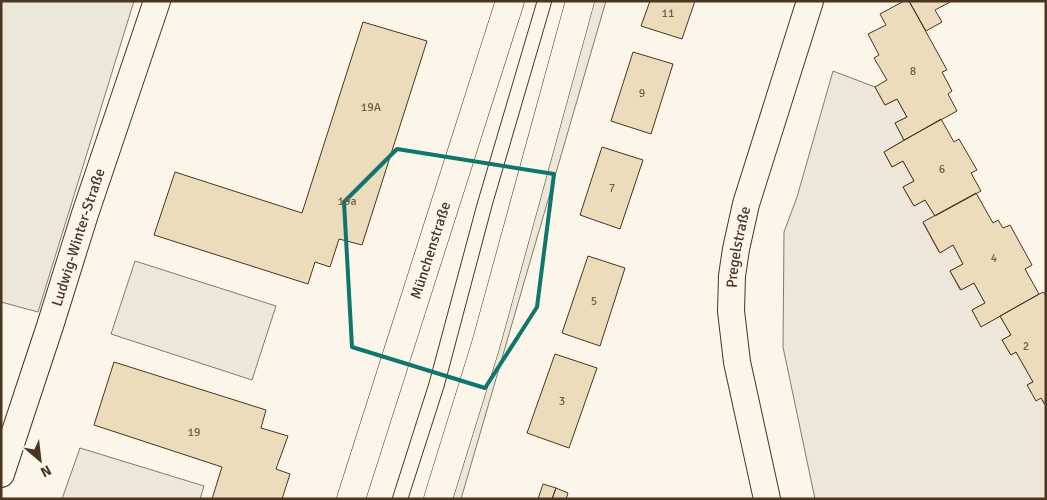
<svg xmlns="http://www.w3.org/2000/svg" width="1047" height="500" font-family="Signika,sans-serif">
  <rect width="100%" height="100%" fill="#fbf6e9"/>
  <path fill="#ede6d9" stroke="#887966" d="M 833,71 L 875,87 L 885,105 L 897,99 L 907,117 L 895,123 L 904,140 L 884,152 L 892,167 L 903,161 L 914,181 L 903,187 L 914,206 L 925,200 L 935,216 L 923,223 L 939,252 L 953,245 L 963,264 L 950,271 L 960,290 L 974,283 L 985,303 L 972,310 L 981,326 L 1000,316 L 1011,335 L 1002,340 L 1011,355 L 1016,352 L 1033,382 L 1027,385 L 1041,398 L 1044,404 L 1046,404 L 1046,499 L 815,499 L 783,347 L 784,232 L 797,197 Z"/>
  <path fill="#ede7d9" stroke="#887966" d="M 1,1 L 134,1 L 38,312 L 1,302 Z
    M 594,1 L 606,1 L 461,499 L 449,499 Z
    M 135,261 L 276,306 L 252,380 L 111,334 Z
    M 80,448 L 204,486 L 200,499 L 62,499 Z"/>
  <path fill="#ecdcbc" stroke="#4a3520" d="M 650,1 L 695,1 L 682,39 L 641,26 Z
    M 904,1 L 909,1 L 947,70 L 942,72 L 952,91 L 948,94 L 957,111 L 904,140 L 895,123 L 907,117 L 897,99 L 885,105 L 875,87 L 887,80 L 874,58 L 879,55 L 868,34 L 886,25 L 880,14 Z
    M 909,1 L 952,1 L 935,10 L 942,22 L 926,31 Z
    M 363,22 L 427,41 L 362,245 L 339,239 L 330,267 L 315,262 L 308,284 L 154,235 L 175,172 L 302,213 Z
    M 633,52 L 673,64 L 651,134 L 611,121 Z
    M 941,119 L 954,142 L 959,139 L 977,170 L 971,173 L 981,191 L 935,216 L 925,200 L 914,206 L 903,187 L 914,181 L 903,161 L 892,167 L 884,152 Z
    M 602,147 L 643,160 L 620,229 L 580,215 Z
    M 976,193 L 993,223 L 998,220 L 1003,228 L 1010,225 L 1032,265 L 1025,269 L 1039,294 L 981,327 L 972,310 L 985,303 L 974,283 L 961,290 L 950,271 L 963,264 L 953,245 L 940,253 L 923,222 Z
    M 588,256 L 625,268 L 600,346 L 562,333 Z
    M 1043,292 L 1046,296 L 1046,404 L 1045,404 L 1041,398 L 1036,401 L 1027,385 L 1033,382 L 1016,352 L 1011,355 L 1002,340 L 1011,335 L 1000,316 Z
    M 555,354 L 597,368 L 569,448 L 527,433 Z
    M 114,362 L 266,410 L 261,428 L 288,436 L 276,469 L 290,474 L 282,499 L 212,499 L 222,467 L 94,425 Z
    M 543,484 L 556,488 L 552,499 L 538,499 Z
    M 556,488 L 568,493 L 566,499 L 552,499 Z"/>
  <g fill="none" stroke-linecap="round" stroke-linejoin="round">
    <g stroke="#4a3520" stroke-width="28">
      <g id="street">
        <path id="s1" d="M 1,474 L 50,326 L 85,214 L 157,1"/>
        <path id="s2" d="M 767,499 L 737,362 L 731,311 L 732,276 L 736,249 L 746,204 L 810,1"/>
      </g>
    </g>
    <g stroke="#4a3520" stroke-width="29">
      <g id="secondary">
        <path id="s3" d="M 351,499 L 510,1"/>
        <path d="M 438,499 L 486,344 L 580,1"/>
      </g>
    </g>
    <use href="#street" stroke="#fbf6e9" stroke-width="26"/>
    <use href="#secondary" stroke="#fbf6e9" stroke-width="28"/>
    <path stroke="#4a3520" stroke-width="1" d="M 392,499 L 429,383 L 477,204 L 537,1
      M 408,499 L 444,387 L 492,206 L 552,1"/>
  </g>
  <path fill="none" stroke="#0f766e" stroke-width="4" stroke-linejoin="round" d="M 397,149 L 554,174 L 537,307 L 485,388 L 352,347 L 344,202 Z"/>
  <g text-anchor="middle" stroke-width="4" stroke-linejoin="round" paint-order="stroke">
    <g font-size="12" fill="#725f47">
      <text x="668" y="17">11</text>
      <text x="913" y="75">8</text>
      <text x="642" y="97">9</text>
      <text x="371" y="111">19A</text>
      <text x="942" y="173">6</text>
      <text x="612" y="192">7</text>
      <text x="347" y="205">19a</text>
      <text x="994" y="262">4</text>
      <text x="594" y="305">5</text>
      <text x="1026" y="350">2</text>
      <text x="562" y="405">3</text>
      <text x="194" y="436">19</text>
    </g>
    <g font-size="15" fill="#4a3520" stroke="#fbf6e9">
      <text dy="5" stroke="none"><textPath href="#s1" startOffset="249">Ludwig-Winter-Straße</textPath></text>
      <text dy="5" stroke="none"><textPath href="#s2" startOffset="256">Pregelstraße</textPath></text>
      <text dy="5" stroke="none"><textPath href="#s3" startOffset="261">Münchenstraße</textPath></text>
    </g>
  </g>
  <rect width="1047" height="500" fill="none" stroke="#4a3520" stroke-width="5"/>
  <g transform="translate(40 460) rotate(152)" stroke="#fbf6e9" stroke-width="4" paint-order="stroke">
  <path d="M0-4L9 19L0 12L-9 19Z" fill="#4a3520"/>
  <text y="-8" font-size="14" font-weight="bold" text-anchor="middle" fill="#4a3520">N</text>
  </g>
</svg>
